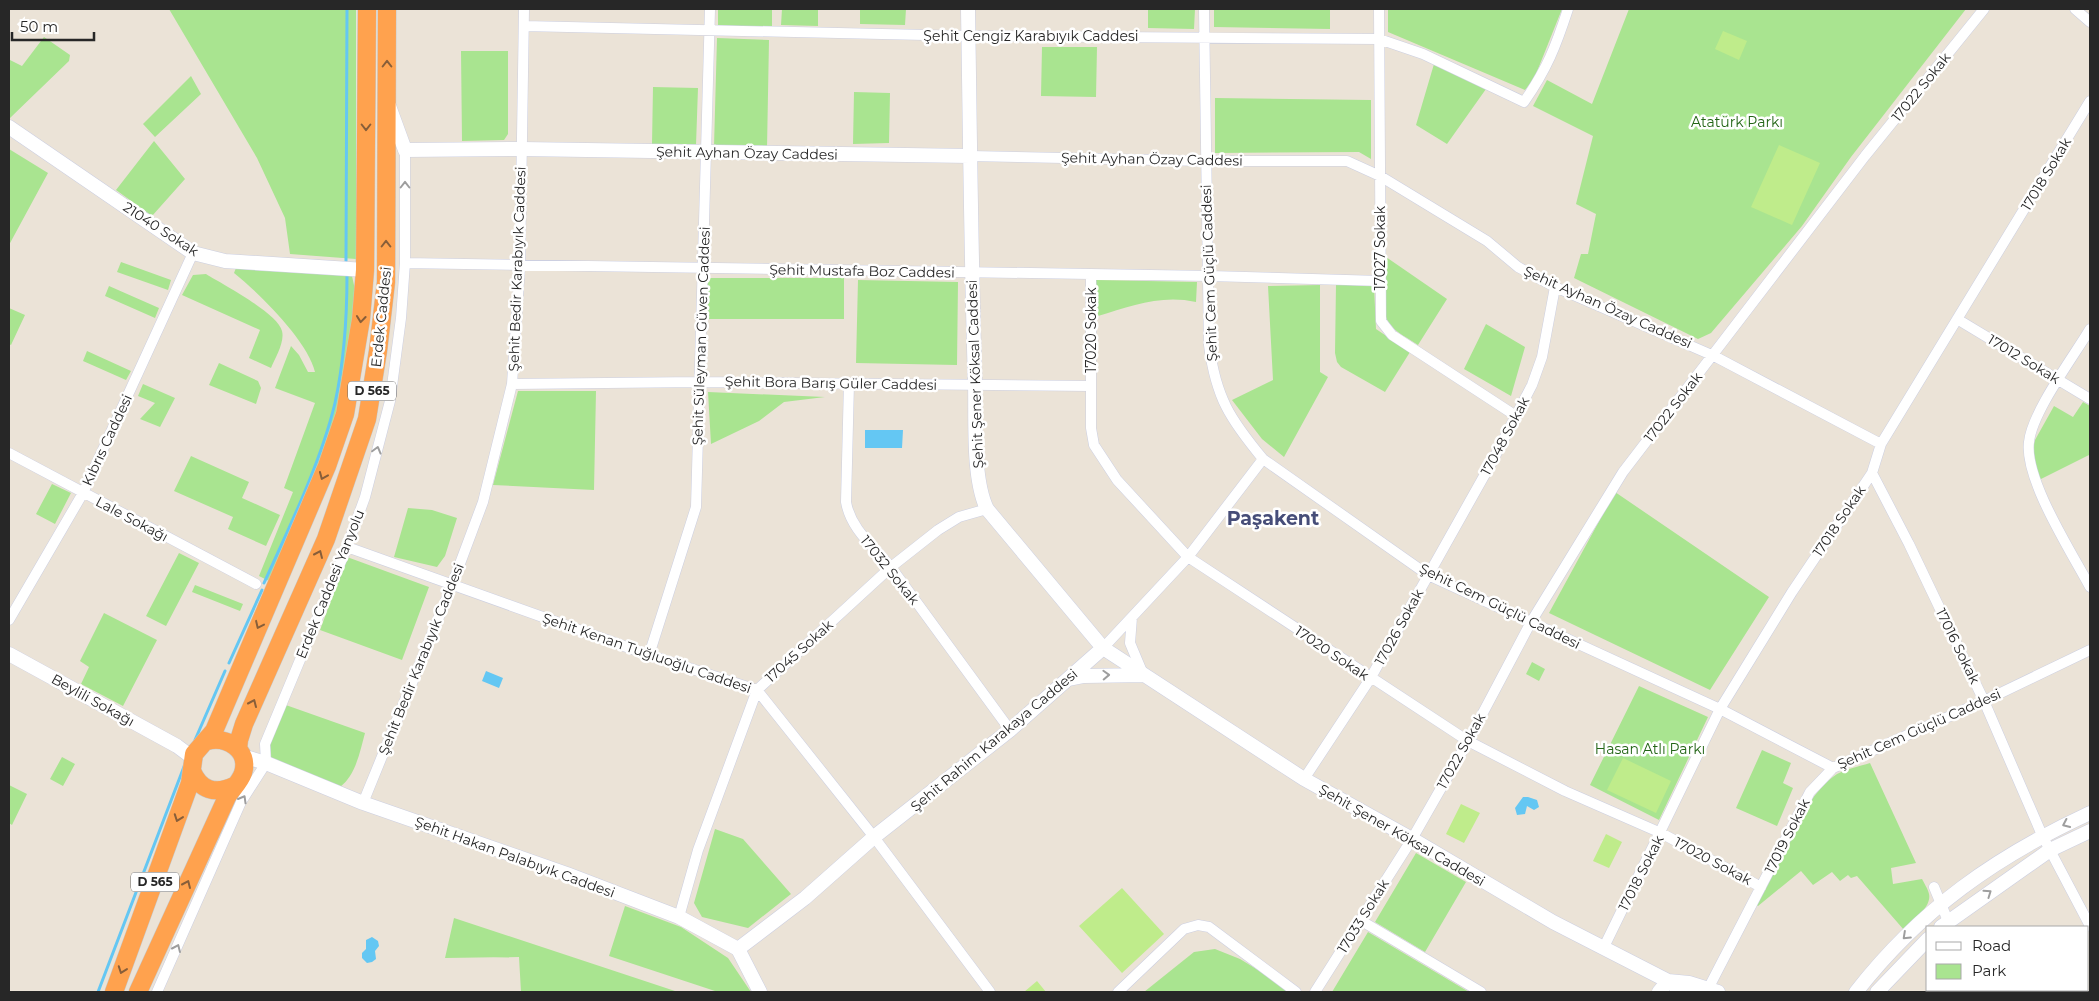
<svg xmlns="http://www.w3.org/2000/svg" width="2099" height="1001" font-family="Montserrat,sans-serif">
  <rect width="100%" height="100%" fill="#ebe3d7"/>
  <path fill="#a9e490" d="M 169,9 L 356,9 L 356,259 L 290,254 L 285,218 L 257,158 Z
    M 718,9 L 772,9 L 772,27 L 718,27 Z
    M 782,9 L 818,9 L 818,26 L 781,25 Z
    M 860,9 L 906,9 L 905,25 L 860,24 Z
    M 1148,9 L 1195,9 L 1194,29 L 1148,28 Z
    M 1214,9 L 1330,9 L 1330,29 L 1214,27 Z
    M 1388,9 L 1562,9 L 1534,79 L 1525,90 L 1388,32 Z
    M 1629,9 L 1966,9 L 1851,157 L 1802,226 L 1711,333 L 1698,339 L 1574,278 L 1581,254 L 1588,254 L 1596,214 L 1576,204 L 1593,136 L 1533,106 L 1547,80 L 1592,104 Z
    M 44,37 L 70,55 L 69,61 L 10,118 L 9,117 L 9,62 L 10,60 L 22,66 Z
    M 717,38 L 769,40 L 767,148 L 714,146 Z
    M 1042,47 L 1097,47 L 1096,97 L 1041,96 Z
    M 508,51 L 508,134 L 504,140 L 462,141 L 461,51 Z
    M 1434,64 L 1486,89 L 1447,144 L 1416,125 Z
    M 191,76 L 201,94 L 155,137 L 143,124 Z
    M 653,87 L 698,88 L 696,145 L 652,144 Z
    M 854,92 L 890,93 L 889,143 L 853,144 Z
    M 1215,98 L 1371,100 L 1371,159 L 1359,152 L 1215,153 Z
    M 154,141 L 185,179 L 152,216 L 116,190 Z
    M 9,149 L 48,173 L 9,245 Z
    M 1386,257 L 1447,299 L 1418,345 C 1408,338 1396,333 1389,323 C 1380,311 1385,273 1386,257 Z
    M 121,262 L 171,280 L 168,290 L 117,272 Z
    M 236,268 L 297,268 L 352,276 L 357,299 L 339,416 L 273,583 L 259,576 L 293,492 L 284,488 L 315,403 L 275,388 L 291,346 L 299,355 L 308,372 L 315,372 C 308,341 258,292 234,273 Z
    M 206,274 C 222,284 278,313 282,331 C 285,342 275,358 271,368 L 249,358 L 260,330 L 182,295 L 193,275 Z
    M 707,278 L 844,278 L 844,319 L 707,319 Z
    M 858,280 L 958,282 L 957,365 L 856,363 Z
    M 1096,280 L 1197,282 L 1196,302 C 1162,294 1130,306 1098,316 Z
    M 1336,284 L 1374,286 L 1376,329 L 1410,352 L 1385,392 L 1341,367 L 1337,362 L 1335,353 Z
    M 1320,285 L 1320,372 L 1328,377 L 1284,457 L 1262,439 L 1232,400 L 1273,380 L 1268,286 Z
    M 109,286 L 159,308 L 155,318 L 105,296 Z
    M 9,308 L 25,315 L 11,345 L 9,344 Z
    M 1486,324 L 1525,347 L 1511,396 L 1464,369 Z
    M 87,351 L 131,371 L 126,380 L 83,361 Z
    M 219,363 L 258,381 L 261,388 L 256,404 L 209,385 Z
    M 143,384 L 175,398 L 160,427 L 140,419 L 155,403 L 138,396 Z
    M 518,391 L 596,391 L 594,490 L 493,485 Z
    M 708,392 L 825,397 L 784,402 L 759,421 L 711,444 Z
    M 2083,402 L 2090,406 L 2089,455 L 2039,480 L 2032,451 L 2035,440 L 2054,406 L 2073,417 Z
    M 191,456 L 249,482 L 242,498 L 280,515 L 266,546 L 228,529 L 233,517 L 174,491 Z
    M 52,484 L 71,493 L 55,524 L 36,514 Z
    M 1615,492 L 1769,597 L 1710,690 L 1549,613 Z
    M 408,508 L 432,510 L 457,518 L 445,556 L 437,567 L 394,557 Z
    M 179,553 L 199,563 L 166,626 L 146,616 Z
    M 347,557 L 429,587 L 402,660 L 320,630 Z
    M 195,585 L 243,604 L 240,611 L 192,592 Z
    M 104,613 L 157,640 L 123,706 L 81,684 L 89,667 L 80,661 Z
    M 1532,662 L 1545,669 L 1539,681 L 1526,674 Z
    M 1639,686 L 1708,717 L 1659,820 L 1590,785 Z
    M 283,704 L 365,733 C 360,751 356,775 340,787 L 269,762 L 267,744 Z
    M 1762,750 L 1791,763 L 1783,783 L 1793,788 L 1777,826 L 1736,808 Z
    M 62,757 L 75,764 L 63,786 L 50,779 Z
    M 1870,763 L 1916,863 L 1891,868 L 1893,884 L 1922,879 C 1924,883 1928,889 1929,894 C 1932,907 1912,921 1904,930 L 1857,876 L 1851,878 L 1848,875 L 1840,881 L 1832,872 L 1813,885 L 1801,871 L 1758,906 L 1755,904 C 1774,868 1803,796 1837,774 C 1847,769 1860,766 1870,763 Z
    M 9,785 L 27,794 L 12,825 L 9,823 Z
    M 715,829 L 743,839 L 791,894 L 748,928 L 702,917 L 694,903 Z
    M 1416,853 L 1466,882 L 1425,952 L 1375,922 Z
    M 625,906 L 681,927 L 728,958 L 751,992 L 718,992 L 609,956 Z
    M 454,918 L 678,992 L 521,992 L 519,957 L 445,958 Z
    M 1368,932 L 1469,992 L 1332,992 Z
    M 1215,949 L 1240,959 L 1294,992 L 1144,992 L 1194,952 Z"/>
  <path fill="#bfec8b" d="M 1723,31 L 1747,41 L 1739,60 L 1715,49 Z
    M 1779,145 L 1820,163 L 1792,225 L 1751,207 Z
    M 1623,758 L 1671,781 L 1656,813 L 1607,790 Z
    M 1461,804 L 1480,813 L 1464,843 L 1446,834 Z
    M 1606,834 L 1622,842 L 1609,868 L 1593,861 Z
    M 1122,888 L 1164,934 L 1122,973 L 1079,926 Z
    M 1037,981 L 1046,992 L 1024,992 Z"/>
  <path fill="#64c7f3" d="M 865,430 L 903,430 L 902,448 L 865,448 Z
    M 486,671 L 503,678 L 499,688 L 482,681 Z
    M 1523,797 L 1528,797 L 1537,800 L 1539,807 L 1534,810 L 1527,806 L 1525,814 L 1517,815 L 1515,808 Z
    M 372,937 L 378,941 L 379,946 L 375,951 L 376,959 L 372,962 L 367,963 L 362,958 L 362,953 L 366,949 L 366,940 Z"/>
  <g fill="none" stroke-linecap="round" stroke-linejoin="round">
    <path stroke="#64c7f3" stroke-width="3" d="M 346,261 L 347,9
      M 264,583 C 289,528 321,462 335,403 C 344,362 347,317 347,275
      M 229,663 L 262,590
      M 195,740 L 225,671
      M 98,992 L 185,764"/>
    <g stroke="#cccfe1" stroke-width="11">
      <path id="street" d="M 1204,9 L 1209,345 C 1216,398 1230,419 1263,459 L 1428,575 L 1720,709 L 1833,768
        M 1379,9 L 1381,321 L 1392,335 L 1516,416
        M 2075,9 L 2090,22
        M 524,26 L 969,36 L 1379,39 L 1423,54 L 1524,102 C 1547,69 1556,46 1568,9
        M 970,156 L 1205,161 L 1347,161 L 1380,176 L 1487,241 L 1518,267 L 1555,287 L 1714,356 L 1881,444
        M 405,263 L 1210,276 L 1380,281
        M 1091,275 L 1091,428 L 1094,445 L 1117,480 L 1188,557 L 1468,741 L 1565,791 L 1661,833 L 1761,887
        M 1957,319 L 2090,399
        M 2090,329 C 2074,356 2032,412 2029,442 C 2024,479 2072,553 2090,587
        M 849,383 L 846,502 C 851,531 876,548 893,570 C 932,623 971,677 1010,730
        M 512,384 L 699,382 L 1090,386
        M 9,453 L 256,584
        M 1872,473 L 1909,544 L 1984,701 L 2042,835 L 2090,926
        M 347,547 L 649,655 L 757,690 L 874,837 L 990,992
        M 1132,617 L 1130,643 L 1143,674
        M 9,620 L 83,493 L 193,253
        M 1103,648 L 1188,557 L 1263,459
        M 649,655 L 696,507 L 710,9
        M 1304,779 L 1370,679 L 1493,460 L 1532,385 L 1542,357 L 1555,287
        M 363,803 L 452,585 L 483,502 L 512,384 L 520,266 L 524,9
        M 1934,887 L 1948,921
        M 679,917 L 698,850 L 757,690 L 891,567 L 938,530 L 959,517 L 987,509
        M 1360,920 L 1481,992
        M 1603,949 L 1720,709 L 1792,592 L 1872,473 L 1881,444 L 2090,101
        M 1708,989 L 1810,792 L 1833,768 L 1984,701 L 2090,650
        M 157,992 L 241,802 L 266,763 L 265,744 L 347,547 L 365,497 L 390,401 L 401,318 L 405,263 L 405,150
        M 1118,992 L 1184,929 L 1198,925 L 1209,927 L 1296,992
        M 1315,992 L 1412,839 L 1468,741 L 1531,622 L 1623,472 L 1865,156 L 1984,9"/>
    </g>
    <g stroke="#cccfe1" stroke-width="15">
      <path id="secondary" d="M 968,9 C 970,133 971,257 975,382 C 976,417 972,478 987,509 L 1103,648 L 1304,779 L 1412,839 L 1553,922 L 1668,981 L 1684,992
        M 389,106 L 405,150 L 522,149 L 970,156
        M 9,127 L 193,253 L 225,261 L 365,270
        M 9,654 L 177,746 L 193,758
        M 1069,679 L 1084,676 L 1144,675
        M 242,756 L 266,763 L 363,803 L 567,874 L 679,917 L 738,949 L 760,992
        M 1941,927 L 2050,850 L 2090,831
        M 738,949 L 805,898 L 874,837 L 1010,730 L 1103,648
        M 1668,981 L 1689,983 L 1718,992
        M 1659,992 L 1668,981
        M 1856,992 C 1921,909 1995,857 2090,813
        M 1877,992 L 1928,939"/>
    </g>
    <g stroke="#c7c7c7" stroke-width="19">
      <path id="highway" d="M 238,749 L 239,740 L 244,724 L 326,539 L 367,419 L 378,351 L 386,282 L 387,9
        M 192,771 C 200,790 215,795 234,786
        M 114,992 L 190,783 L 194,754 L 214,731 L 327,466 L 345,414 L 361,319 L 365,270 L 367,9
        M 138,992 L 227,797 C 232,789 240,782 243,773 C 250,750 227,736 207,741"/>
    </g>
    <use href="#street" stroke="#fff" stroke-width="10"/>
    <use href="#secondary" stroke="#fff" stroke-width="14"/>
    <use href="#highway" stroke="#ffa24e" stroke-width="18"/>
  </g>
  <defs><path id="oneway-chevron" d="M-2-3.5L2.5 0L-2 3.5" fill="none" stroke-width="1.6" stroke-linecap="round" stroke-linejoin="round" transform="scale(1.25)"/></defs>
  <g stroke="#885e39">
    <use href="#oneway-chevron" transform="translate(387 64) rotate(-90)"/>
    <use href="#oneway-chevron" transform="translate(366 127) rotate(90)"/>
    <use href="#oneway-chevron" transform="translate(386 244) rotate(-90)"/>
    <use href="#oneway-chevron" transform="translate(361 319) rotate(96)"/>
    <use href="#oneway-chevron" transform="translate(323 476) rotate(113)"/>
    <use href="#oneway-chevron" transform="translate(319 554) rotate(-66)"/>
    <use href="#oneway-chevron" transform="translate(259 625) rotate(115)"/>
    <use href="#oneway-chevron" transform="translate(253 703) rotate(-66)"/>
    <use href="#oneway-chevron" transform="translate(178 818) rotate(110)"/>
    <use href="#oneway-chevron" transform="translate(187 884) rotate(-66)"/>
    <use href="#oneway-chevron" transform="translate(122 970) rotate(110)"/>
  </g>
  <g stroke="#9e9e9e">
    <use href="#oneway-chevron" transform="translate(405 185) rotate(-90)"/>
    <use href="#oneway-chevron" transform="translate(377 450) rotate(-75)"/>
    <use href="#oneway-chevron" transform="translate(1106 675) rotate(-2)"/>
    <use href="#oneway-chevron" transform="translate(243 799) rotate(-60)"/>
    <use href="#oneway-chevron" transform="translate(2066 824) rotate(155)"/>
    <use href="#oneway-chevron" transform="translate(1988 893) rotate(-35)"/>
    <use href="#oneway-chevron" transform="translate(1906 936) rotate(137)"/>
    <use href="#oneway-chevron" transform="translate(177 948) rotate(-66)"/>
  </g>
  <g text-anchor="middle" stroke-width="5" stroke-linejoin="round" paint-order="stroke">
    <g fill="#fff" stroke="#686868" stroke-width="1">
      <rect x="348" y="381.5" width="48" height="19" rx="4"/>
      <rect x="131" y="872.5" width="48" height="19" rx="4"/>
    </g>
    <g font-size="12" font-weight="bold" fill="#272727">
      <text x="372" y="395">D 565</text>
      <text x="155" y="886">D 565</text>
    </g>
    <g font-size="14" fill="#272727" stroke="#fff">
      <text x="1031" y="41">Şehit Cengiz Karabıyık Caddesi</text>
      <text transform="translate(1921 87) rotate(-51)" y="5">17022 Sokak</text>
      <text transform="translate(747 153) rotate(1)" y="5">Şehit Ayhan Özay Caddesi</text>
      <text transform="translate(1152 159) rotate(1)" y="5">Şehit Ayhan Özay Caddesi</text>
      <text transform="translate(2046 174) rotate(-59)" y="5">17018 Sokak</text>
      <text transform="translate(161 229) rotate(33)" y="5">21040 Sokak</text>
      <text transform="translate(1380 248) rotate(-90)" y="5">17027 Sokak</text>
      <text transform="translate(517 269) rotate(-88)" y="5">Şehit Bedir Karabıyık Caddesi</text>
      <text transform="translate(862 271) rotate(1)" y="5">Şehit Mustafa Boz Caddesi</text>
      <text transform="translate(1209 273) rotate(-92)" y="5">Şehit Cem Güçlü Caddesi</text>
      <text transform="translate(1608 307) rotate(24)" y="5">Şehit Ayhan Özay Caddesi</text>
      <text transform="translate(381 317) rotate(-84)" y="5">Erdek Caddesi</text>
      <text transform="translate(1091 330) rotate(-90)" y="5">17020 Sokak</text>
      <text transform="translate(701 336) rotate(-88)" y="5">Şehit Süleyman Güven Caddesi</text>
      <text transform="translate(2024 359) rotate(31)" y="5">17012 Sokak</text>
      <text transform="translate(975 374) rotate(-92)" y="5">Şehit Şener Köksal Caddesi</text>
      <text transform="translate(831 383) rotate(1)" y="5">Şehit Bora Barış Güler Caddesi</text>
      <text transform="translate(1673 407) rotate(-52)" y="5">17022 Sokak</text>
      <text transform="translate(1505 436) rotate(-62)" y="5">17048 Sokak</text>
      <text transform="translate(107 440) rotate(-65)" y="5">Kıbrıs Caddesi</text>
      <text transform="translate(132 519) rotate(28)" y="5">Lale Sokağı</text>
      <text transform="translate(1839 521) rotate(-56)" y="5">17018 Sokak</text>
      <text transform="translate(890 570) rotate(51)" y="5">17032 Sokak</text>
      <text transform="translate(330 584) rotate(-68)" y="5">Erdek Caddesi Yanyolu</text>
      <text transform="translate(1500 606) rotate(26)" y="5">Şehit Cem Güçlü Caddesi</text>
      <text transform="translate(1399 627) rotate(-61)" y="5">17026 Sokak</text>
      <text transform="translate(1958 646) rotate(64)" y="5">17016 Sokak</text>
      <text transform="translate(799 651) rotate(-42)" y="5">17045 Sokak</text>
      <text transform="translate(647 653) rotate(19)" y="5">Şehit Kenan Tuğluoğlu Caddesi</text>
      <text transform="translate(1332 653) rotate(34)" y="5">17020 Sokak</text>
      <text transform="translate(421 659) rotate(-68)" y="5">Şehit Bedir Karabıyık Caddesi</text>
      <text transform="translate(93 700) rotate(29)" y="5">Beylili Sokağı</text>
      <text transform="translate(1919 729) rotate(-24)" y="5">Şehit Cem Güçlü Caddesi</text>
      <text transform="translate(994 740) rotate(-40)" y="5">Şehit Rahim Karakaya Caddesi</text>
      <text transform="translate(1461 751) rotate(-61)" y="5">17022 Sokak</text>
      <text transform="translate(1402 835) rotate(30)" y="5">Şehit Şener Köksal Caddesi</text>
      <text transform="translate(1787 836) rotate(-63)" y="5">17019 Sokak</text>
      <text transform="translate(515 857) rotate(20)" y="5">Şehit Hakan Palabıyık Caddesi</text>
      <text transform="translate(1713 861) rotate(28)" y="5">17020 Sokak</text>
      <text transform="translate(1641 873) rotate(-63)" y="5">17018 Sokak</text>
      <text transform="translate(1363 916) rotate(-58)" y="5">17033 Sokak</text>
    </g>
    <g font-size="14" fill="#236516" stroke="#fff">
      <text x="1737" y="127">Atatürk Parkı</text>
      <text x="1650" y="754">Hasan Atlı Parkı</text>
    </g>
    <g font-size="19" font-weight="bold" fill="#464d78" stroke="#fff">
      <text x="1273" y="525">Paşakent</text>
    </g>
  </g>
  <rect width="2099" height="1001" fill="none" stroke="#272727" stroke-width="20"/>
  <rect x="1926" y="926" width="162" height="65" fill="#ffffff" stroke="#a9a9a9"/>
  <rect x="1936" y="942" width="25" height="8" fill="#ffffff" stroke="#a9a9a9"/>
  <text x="1972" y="951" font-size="15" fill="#272727">Road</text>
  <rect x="1936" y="964" width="25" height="15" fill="#a9e490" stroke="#a9a9a9"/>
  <text x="1972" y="976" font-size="15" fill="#272727">Park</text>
  <path d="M12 32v8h82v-8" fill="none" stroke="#272727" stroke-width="2.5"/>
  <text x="20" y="32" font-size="15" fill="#272727" stroke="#ffffff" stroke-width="4" paint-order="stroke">50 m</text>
</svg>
